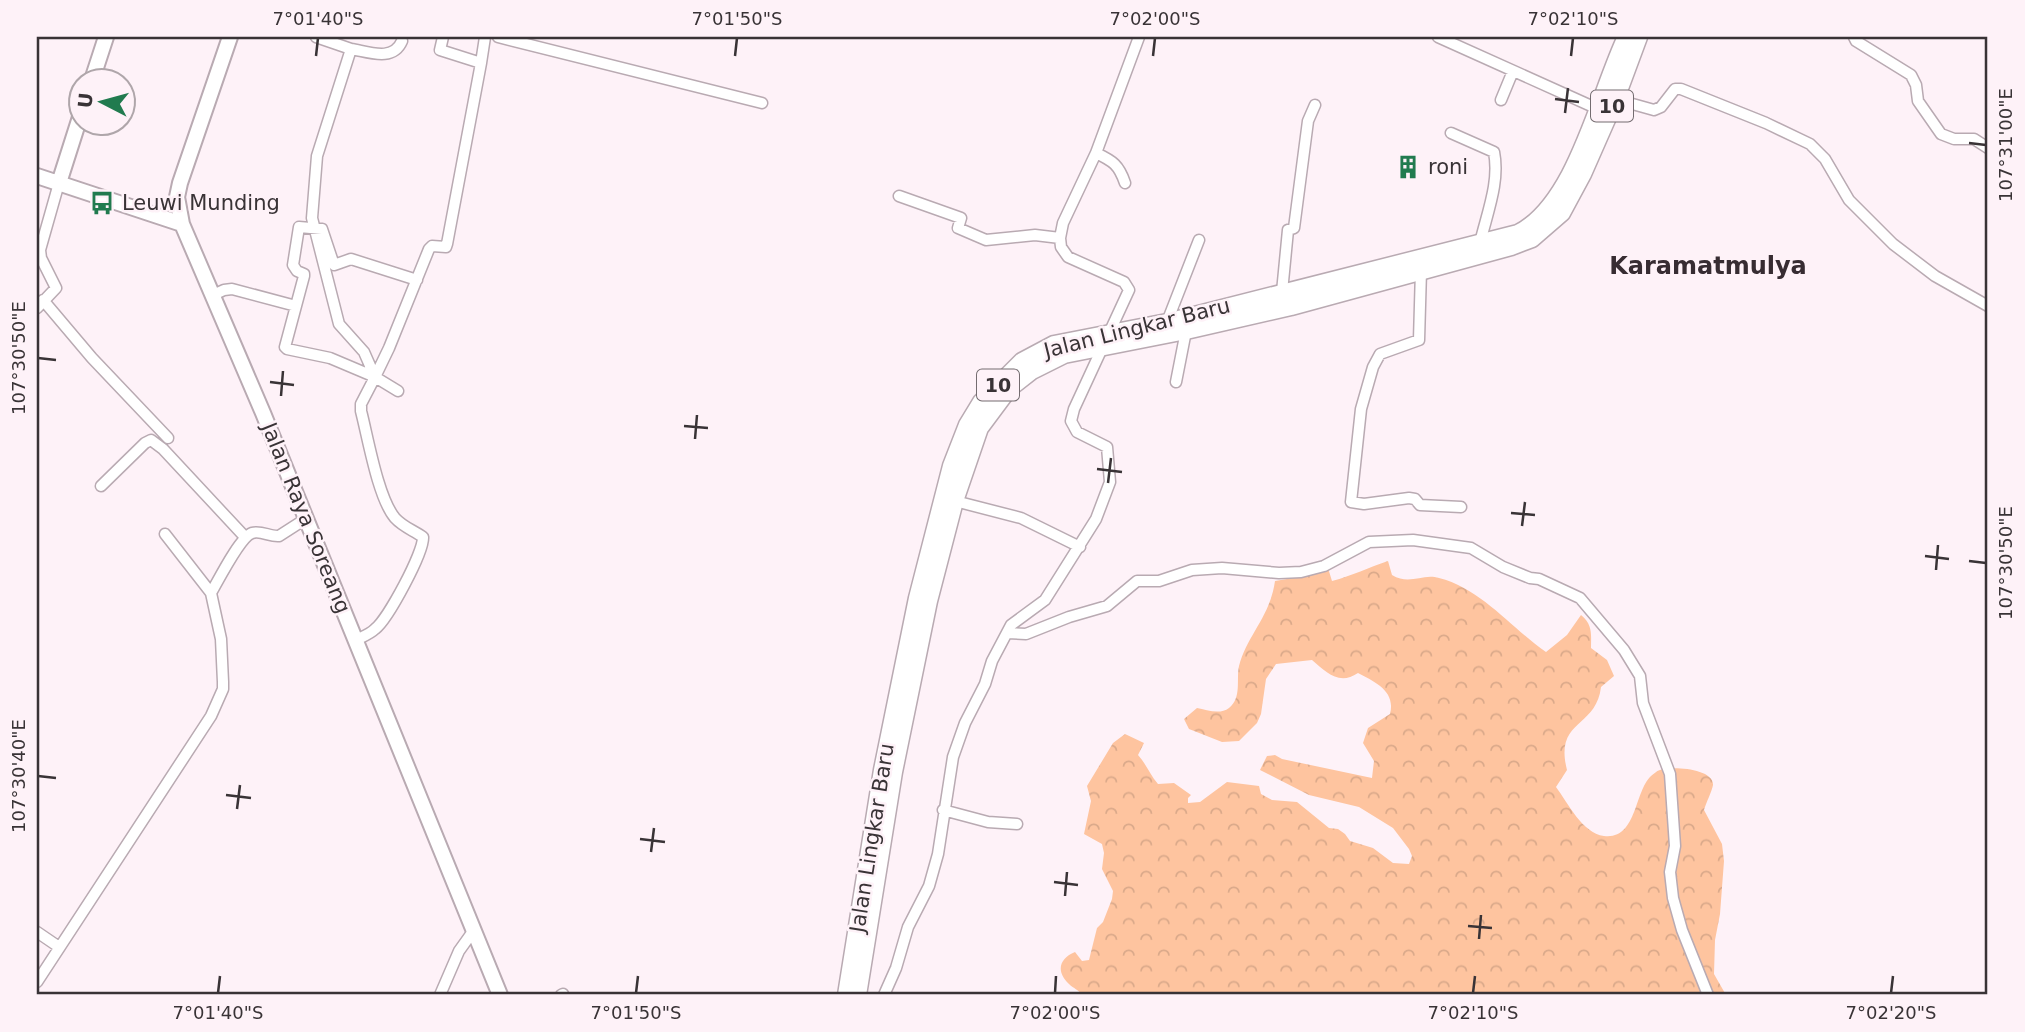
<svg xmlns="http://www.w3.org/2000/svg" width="2025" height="1032" font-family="'DejaVu Sans',sans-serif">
  <defs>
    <pattern id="forest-crowns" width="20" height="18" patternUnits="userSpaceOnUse" patternTransform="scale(1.75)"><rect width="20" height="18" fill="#fec49f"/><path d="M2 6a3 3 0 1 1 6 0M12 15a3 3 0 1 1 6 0" fill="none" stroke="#daa98a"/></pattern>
  </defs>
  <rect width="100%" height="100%" fill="#fef2f8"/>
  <path fill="url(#forest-crowns)" d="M 1388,561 L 1392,575 C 1410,586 1422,573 1439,578 C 1482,589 1511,628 1546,652 L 1567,635 L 1581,615 C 1593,625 1591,634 1591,648 L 1607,660 L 1614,676 L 1601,687 C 1596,729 1554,719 1567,770 L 1556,787 C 1568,803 1582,833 1604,836 C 1637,840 1634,792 1651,776 C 1654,774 1656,771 1660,770 C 1670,766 1714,768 1713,785 C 1712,791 1706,803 1704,810 L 1722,844 L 1724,861 L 1720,914 L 1715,940 L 1714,974 L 1726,995 L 1082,995 C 1078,989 1074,989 1069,984 C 1055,971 1060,958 1075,952 L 1082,961 L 1089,960 L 1097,928 L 1103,922 L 1112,899 L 1113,891 L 1102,869 L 1104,853 L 1102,844 L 1084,834 L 1091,801 L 1087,786 L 1113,743 L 1125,734 L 1144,743 L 1138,755 C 1147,765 1150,775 1158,784 L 1174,783 L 1191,795 L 1188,798 L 1188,803 L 1200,802 L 1227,782 L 1259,786 L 1261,794 L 1272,800 L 1297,802 L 1329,828 L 1338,829 L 1345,834 L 1350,841 L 1373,848 L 1393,863 L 1409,864 L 1412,856 L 1409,849 L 1393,828 L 1359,807 L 1309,795 L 1260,770 L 1267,756 L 1275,755 L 1282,759 L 1372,778 L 1374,761 L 1363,743 L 1368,728 L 1390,714 C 1396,691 1375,682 1358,673 C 1339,686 1326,672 1312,660 L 1276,664 L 1266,679 L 1261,714 L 1257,723 L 1239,741 L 1222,742 L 1189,729 L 1184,719 L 1197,708 C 1207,710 1220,715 1229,708 C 1242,698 1236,679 1239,666 C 1247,635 1270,617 1275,581 L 1305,576 L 1328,568 L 1332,581 C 1352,576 1369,567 1388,561 Z"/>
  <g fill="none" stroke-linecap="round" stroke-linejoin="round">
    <g stroke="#b9aab2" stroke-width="13">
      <path id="minor" d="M 316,37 L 351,49
        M 443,37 L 440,50 L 481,63 L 485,37
        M 498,37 L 762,103
        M 1438,37 L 1598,109
        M 1854,37 L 1856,41 L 1911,75 L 1916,85 L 1918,101 L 1941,134 L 1954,139 L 1974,139 L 1988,148
        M 1611,98 L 1654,110 L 1661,107 L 1675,89 L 1681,89 L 1766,123 L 1810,144 L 1825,159 L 1849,200 L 1893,244 L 1935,276 L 1988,306
        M 1501,100 L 1513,71
        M 1451,133 L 1494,152 C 1500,182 1487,213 1480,243
        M 1096,153 C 1113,161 1119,165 1125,183
        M 899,196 L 961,218 L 958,228 L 986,240 L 1035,235 L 1060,238
        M 1421,270 L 1419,340 L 1380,354 L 1373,367 L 1361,409 L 1351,502 L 1364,504 L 1409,498 L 1415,499 L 1420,505 L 1461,507
        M 1282,292 L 1288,230 L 1294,228 L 1308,121 L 1315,105
        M 213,295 L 224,290 L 232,289 L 296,306
        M 43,300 L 92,358 L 168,438
        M 37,308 L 56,288 L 41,258 L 40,250 L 59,183
        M 1167,322 L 1199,240
        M 375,377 L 389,348 L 429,249 L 432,246 L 446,247 L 447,244 L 481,63
        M 1176,382 L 1186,331
        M 398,391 L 375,377 L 330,358 L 287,349 L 285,347 L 304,276 L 304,274 L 297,271 L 293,265 L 299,227 L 322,229 L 334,265 L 351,259 L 417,280
        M 101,486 L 145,443 L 151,440 L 163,449 L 245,537
        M 955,501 L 1021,518 L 1080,547
        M 165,534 L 211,593
        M 1007,633 L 1026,634 L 1069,617 L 1107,606 L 1137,581 L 1159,581 L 1192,570 L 1222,568 L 1279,573 L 1301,572 L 1324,566 L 1369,542 L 1413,540 L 1471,548 L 1503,567 L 1530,578 L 1539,579 L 1580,598 L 1624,650 L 1640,676 L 1643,703 L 1670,774 L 1675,846 L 1670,872 L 1673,898 L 1682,930 L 1708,995
        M 356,640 C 362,637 370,634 375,629 C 388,619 424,552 423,537 C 413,530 403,527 395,518 C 378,498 368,438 361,411 L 361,404 L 375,377 L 364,352 L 339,324 L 312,218 L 317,156 L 351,49 C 369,52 393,62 402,41
        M 943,810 L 988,822 L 1017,824
        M 37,932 L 59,947
        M 37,982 L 211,716 L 223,689 L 223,682 L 221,639 L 211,593 C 218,581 240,537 252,533 C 261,530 270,537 279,536 L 307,518
        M 440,995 L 459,951 L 474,930
        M 561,995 L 563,994
        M 884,995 L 896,968 L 908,927 L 929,886 L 938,854 L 953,757 L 965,723 L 985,684 L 992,661 L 1011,625 L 1045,600 L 1096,519 L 1110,482 L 1107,447 L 1077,432 L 1071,421 L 1074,409 L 1129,290 L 1124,282 L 1068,257 L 1061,247 L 1060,238 L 1063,223 L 1096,153 L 1139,37"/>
    </g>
    <g stroke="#b9aab2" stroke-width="18">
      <path id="secondary" d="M 230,37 L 180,183 L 177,197 L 182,224 L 263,413 L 500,995
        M 92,80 L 106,37
        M 37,176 L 182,224
        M 59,183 L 80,117"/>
    </g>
    <g stroke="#b9aab2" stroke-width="19">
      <path id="trunk" d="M 846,995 L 882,770 L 917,598 L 951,466 L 967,425 L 981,402 L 1022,361 L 1054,344 L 1167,322 L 1518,233 C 1576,204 1599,93 1626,37
        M 858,995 L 894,772 L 929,601 L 955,501 L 980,428 L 1009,389 L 1032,371 L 1064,355 L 1186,331 L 1291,307 L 1511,247 L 1532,239 L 1562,213 L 1583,174 L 1616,99 L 1639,37"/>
    </g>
    <use href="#minor" stroke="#fff" stroke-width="10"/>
    <use href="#secondary" stroke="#fff" stroke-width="14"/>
    <use href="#trunk" stroke="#fff" stroke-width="16"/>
  </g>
  <path fill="none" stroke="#393336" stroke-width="2.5" d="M 316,56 L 318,38M 735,56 L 737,38M 1153,56 L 1155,38M 1571,56 L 1573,38M 1555,99 L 1579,102M 1565,113 L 1568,88M 1969,143 L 1986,145M 38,358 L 56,360M 270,382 L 294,385M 281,396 L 283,371M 684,426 L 708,428M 695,439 L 697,415M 1097,469 L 1122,472M 1108,483 L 1111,458M 1511,513 L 1535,515M 1522,526 L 1525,502M 1925,556 L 1949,559M 1969,561 L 1986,563M 1936,570 L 1938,545M 38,776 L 56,778M 226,795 L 251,798M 237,809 L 240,785M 640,839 L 665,842M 651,852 L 654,828M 1054,882 L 1078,885M 1065,896 L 1067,872M 1468,926 L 1492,928M 1479,939 L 1481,915M 218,993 L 220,976M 636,993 L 638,976M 1055,993 L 1056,976M 1473,993 L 1475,976M 1891,993 L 1893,976"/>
  <defs>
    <g id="building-bare" transform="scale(1.89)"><path d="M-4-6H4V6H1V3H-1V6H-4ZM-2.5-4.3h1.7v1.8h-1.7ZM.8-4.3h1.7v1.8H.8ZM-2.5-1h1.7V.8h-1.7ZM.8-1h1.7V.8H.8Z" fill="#217b4f" stroke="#fef2f8" stroke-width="2.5" paint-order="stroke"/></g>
    <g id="bus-bare" transform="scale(1.89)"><path d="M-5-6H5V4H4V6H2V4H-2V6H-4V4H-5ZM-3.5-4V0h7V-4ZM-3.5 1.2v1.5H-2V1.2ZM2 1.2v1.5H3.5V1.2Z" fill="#217b4f" stroke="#fef2f8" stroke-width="2.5" paint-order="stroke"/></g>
  </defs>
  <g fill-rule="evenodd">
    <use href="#building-bare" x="1408" y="167"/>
    <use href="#bus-bare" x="102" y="203"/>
  </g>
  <g text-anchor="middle" stroke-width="5" stroke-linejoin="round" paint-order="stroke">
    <g fill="#fef2f8" stroke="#746c70" stroke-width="2">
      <rect x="1591" y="90.5" width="42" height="31" rx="5"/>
      <rect x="977" y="369.5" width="42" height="31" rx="5"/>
    </g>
    <g font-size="19" font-weight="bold" fill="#393336">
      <text x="1612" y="113">10</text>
      <text x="998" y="392">10</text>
    </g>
    <g font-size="21" fill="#393336" stroke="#fef2f8" text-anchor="start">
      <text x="1428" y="174">roni</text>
      <text x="122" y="210">Leuwi Munding</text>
    </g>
    <g font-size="21" fill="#393336" stroke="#fef2f8">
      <text transform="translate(1137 328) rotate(-14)" y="7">Jalan Lingkar Baru</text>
      <text transform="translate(306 518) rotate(68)" y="7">Jalan Raya Soreang</text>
      <text transform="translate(872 838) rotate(-81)" y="7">Jalan Lingkar Baru</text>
    </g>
    <g font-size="24" font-weight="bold" fill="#372c32" stroke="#fef2f8">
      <text x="1708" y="274">Karamatmulya</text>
    </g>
  </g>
  <rect width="2025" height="1032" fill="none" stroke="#fef2f8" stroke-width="77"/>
  <g transform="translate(102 102) rotate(276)"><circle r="33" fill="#fef2f8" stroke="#afa6aa" stroke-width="2"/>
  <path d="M0-5L12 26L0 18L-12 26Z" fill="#217b4f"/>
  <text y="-10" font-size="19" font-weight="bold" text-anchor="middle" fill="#393336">U</text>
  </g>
  <rect x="38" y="38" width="1948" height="955" fill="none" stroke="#393336" stroke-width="2.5"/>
  <g font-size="18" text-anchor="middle" fill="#393336">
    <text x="318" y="25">7°01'40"S</text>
    <text x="737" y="25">7°01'50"S</text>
    <text x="1155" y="25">7°02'00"S</text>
    <text x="1573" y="25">7°02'10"S</text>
    <text transform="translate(2006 145) rotate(-90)" y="6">107°31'00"E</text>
    <text transform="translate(19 358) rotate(-90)" y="6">107°30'50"E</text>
    <text transform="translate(2006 563) rotate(-90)" y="6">107°30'50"E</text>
    <text transform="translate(19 776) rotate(-90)" y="6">107°30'40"E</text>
    <text x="218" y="1019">7°01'40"S</text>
    <text x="636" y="1019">7°01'50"S</text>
    <text x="1055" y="1019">7°02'00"S</text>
    <text x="1473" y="1019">7°02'10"S</text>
    <text x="1891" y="1019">7°02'20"S</text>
  </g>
</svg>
